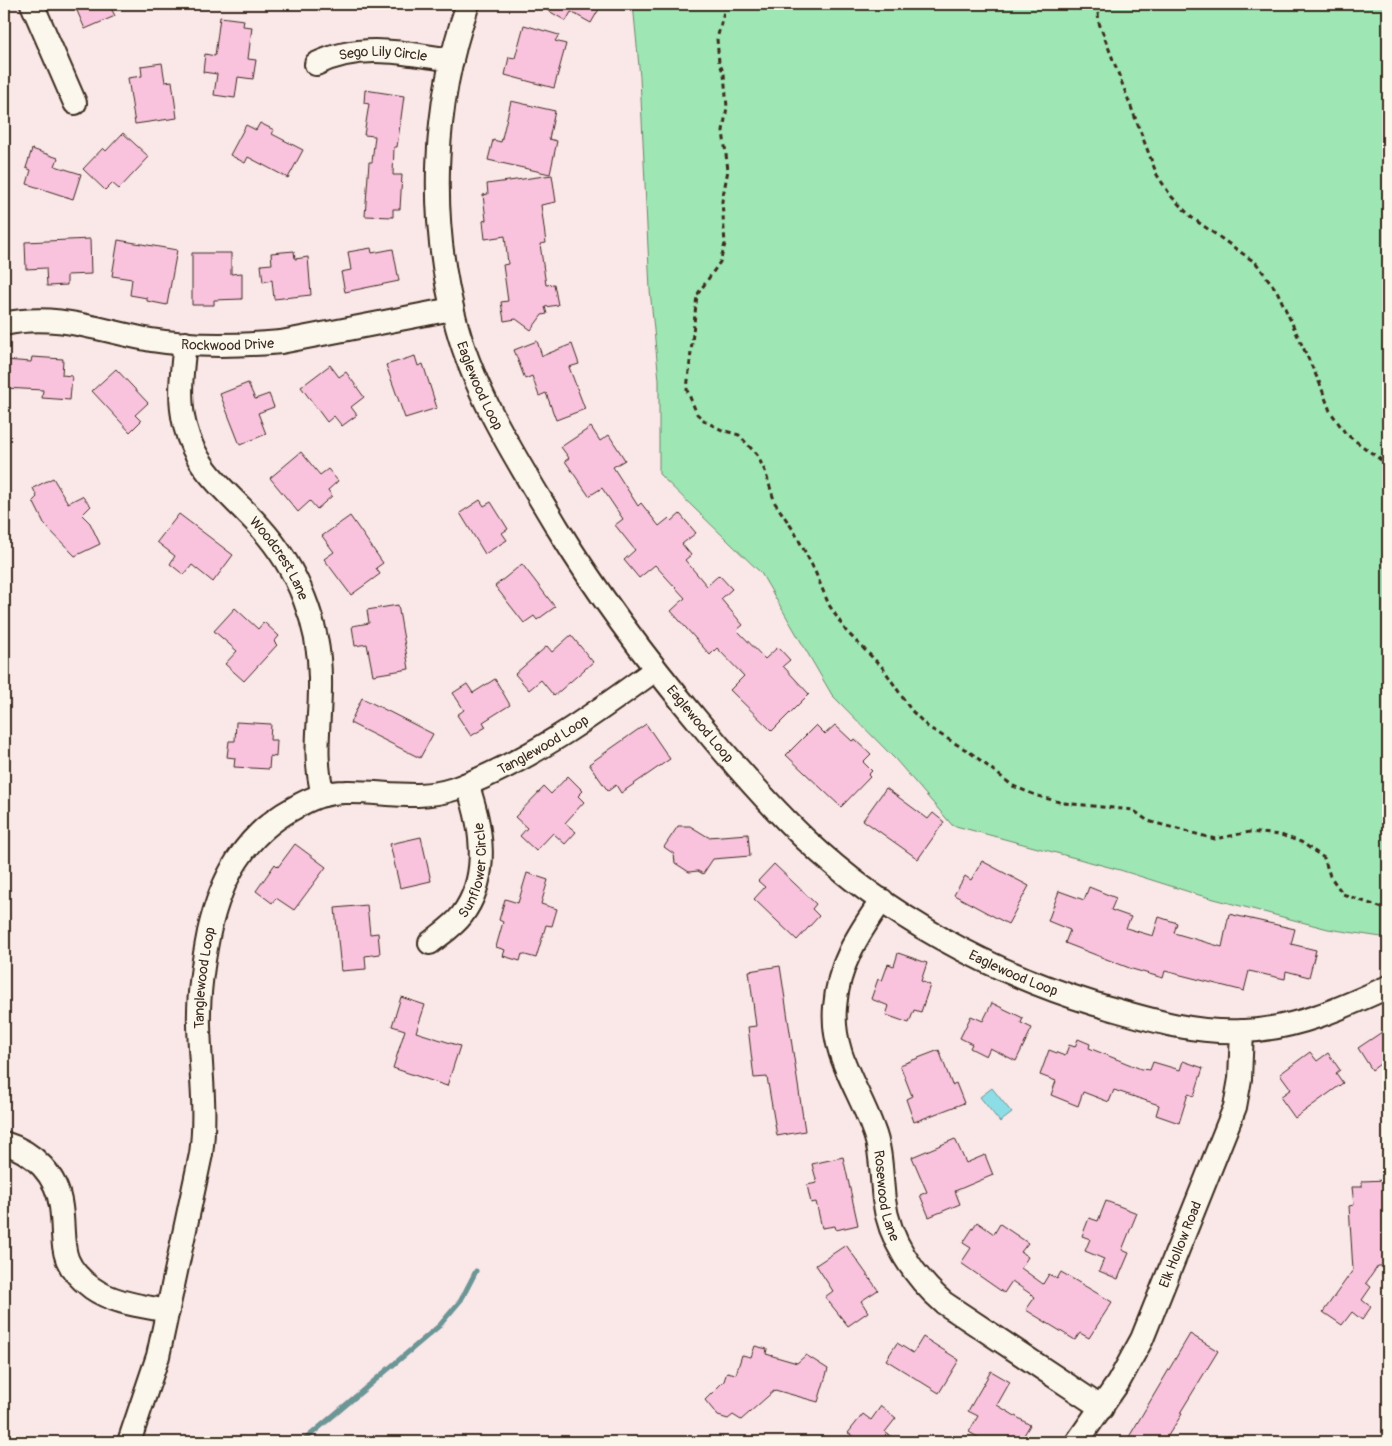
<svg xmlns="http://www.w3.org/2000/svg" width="1392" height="1446" font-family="Pangolin,sans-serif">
  <rect width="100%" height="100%" fill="#fae7e8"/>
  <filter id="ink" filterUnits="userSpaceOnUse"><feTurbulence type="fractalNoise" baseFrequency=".02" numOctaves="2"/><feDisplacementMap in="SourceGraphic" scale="10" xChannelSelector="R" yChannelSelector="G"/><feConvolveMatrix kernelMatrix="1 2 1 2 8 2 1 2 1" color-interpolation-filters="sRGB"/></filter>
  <g filter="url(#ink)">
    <path fill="#9ee6b4" stroke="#6c8869" d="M 633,4 L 1388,4 L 1388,938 L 1328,929 L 1199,895 L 1120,870 L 952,825 L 896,760 L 832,695 L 761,573 L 659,474 L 659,380 L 650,290 L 640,77 Z"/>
    <path fill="#8cdde5" stroke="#6c9595" d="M 992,1088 L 1012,1113 L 1000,1122 L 980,1097 Z"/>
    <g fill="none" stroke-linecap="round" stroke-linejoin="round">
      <path stroke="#6c9595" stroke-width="5" d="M 302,1442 L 439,1326 L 461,1300 L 476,1271"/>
    </g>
    <path fill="#f9c3dd" stroke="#3b2a1e" d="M 74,4 L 109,4 L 115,16 L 85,29 Z
      M 537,4 L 602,4 L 591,23 L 571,12 L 566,21 Z
      M 220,17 L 244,20 L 243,26 L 252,27 L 248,59 L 256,60 L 253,79 L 238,77 L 235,98 L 214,95 L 217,74 L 203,72 L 205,54 L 215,56 Z
      M 524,25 L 559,35 L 555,41 L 566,44 L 554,88 L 505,75 L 509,57 L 515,58 Z
      M 162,63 L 165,82 L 172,81 L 177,118 L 135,124 L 128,78 L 142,76 L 141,66 Z
      M 365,90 L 404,96 L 397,147 L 394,147 L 393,175 L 402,175 L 400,209 L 393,209 L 393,217 L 365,216 L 369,162 L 372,162 L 375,136 L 364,135 L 369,104 L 364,103 Z
      M 511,101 L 555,111 L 549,139 L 557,141 L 550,174 L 488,160 L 493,140 L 501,142 Z
      M 260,123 L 274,130 L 272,134 L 303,150 L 288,178 L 248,157 L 245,163 L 230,155 L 246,125 L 256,130 Z
      M 123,133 L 149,157 L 119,189 L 112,183 L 105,190 L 83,169 L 103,148 L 106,151 Z
      M 32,149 L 58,158 L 55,166 L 81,174 L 73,199 L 27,184 L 31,170 L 26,168 Z
      M 552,175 L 556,202 L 541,205 L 546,243 L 540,244 L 546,285 L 554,284 L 558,305 L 545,307 L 547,314 L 542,315 L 531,330 L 516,319 L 504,321 L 501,302 L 508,301 L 503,265 L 508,264 L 505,236 L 485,239 L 483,221 L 486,220 L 483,195 L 488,194 L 487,184 Z
      M 90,239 L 91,274 L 67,275 L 67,285 L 47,286 L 46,268 L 26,269 L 25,242 Z
      M 118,240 L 177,250 L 167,305 L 147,301 L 147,298 L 130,295 L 132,279 L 112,276 Z
      M 371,248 L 372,253 L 393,249 L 399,281 L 345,292 L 341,272 L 351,270 L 348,252 Z
      M 294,251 L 295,259 L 308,257 L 311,295 L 274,299 L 272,280 L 263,282 L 261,265 L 272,264 L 271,253 Z
      M 192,253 L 231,253 L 231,274 L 242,273 L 242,299 L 214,300 L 214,305 L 192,305 Z
      M 537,341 L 542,356 L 572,344 L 579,364 L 569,367 L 585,409 L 556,420 L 546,393 L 539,396 L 532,376 L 525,379 L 514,350 Z
      M 415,356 L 418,366 L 423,364 L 437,408 L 405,418 L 386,365 Z
      M 32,357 L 63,359 L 62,375 L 72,376 L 70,400 L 42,398 L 43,390 L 4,388 L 5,360 L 31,362 Z
      M 330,365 L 339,377 L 346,372 L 364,397 L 351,407 L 357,415 L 342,426 L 334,416 L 327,422 L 301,387 Z
      M 116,369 L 148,403 L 135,415 L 141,421 L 130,432 L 92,391 Z
      M 248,383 L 255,399 L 269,394 L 274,407 L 258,413 L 266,434 L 240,445 L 220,394 Z
      M 591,427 L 600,441 L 609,435 L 625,460 L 613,467 L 638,506 L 641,503 L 659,526 L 669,518 L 672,521 L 680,514 L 696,533 L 682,544 L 691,555 L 685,560 L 707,586 L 719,575 L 732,589 L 721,599 L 743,625 L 737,630 L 765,659 L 778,647 L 790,660 L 783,666 L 809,694 L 772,731 L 730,690 L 744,676 L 717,648 L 710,655 L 671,611 L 685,598 L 655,565 L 639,578 L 624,560 L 635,550 L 615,525 L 623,519 L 602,488 L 589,496 L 565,461 L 569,458 L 561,447 Z
      M 301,452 L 320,475 L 328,469 L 338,481 L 328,490 L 332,496 L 317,509 L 310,501 L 298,512 L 270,478 Z
      M 53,478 L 68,503 L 82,496 L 91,506 L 82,515 L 90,523 L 100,544 L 75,556 L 45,525 L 33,501 L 37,497 L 33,488 Z
      M 480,500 L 484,506 L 491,502 L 508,529 L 502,533 L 507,540 L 485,554 L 460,513 Z
      M 179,514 L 233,555 L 213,582 L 192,565 L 184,575 L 170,564 L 175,556 L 157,542 Z
      M 350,516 L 383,563 L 376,568 L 380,574 L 351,595 L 324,559 L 334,552 L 322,536 Z
      M 522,564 L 555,607 L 537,620 L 534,616 L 524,623 L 495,586 Z
      M 398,605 L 409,669 L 373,675 L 367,644 L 355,646 L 352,626 L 369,623 L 367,610 Z
      M 235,608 L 258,629 L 264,622 L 279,636 L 274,642 L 277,645 L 244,681 L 225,664 L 237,651 L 214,631 Z
      M 571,635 L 593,662 L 554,696 L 541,680 L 529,690 L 515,674 L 547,646 L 552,652 Z
      M 495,679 L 510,705 L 483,722 L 486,727 L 471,736 L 457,715 L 464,710 L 453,693 L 467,684 L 473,693 Z
      M 362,698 L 433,734 L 420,758 L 350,723 Z
      M 236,722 L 271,724 L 270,740 L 277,740 L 276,757 L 270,756 L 269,769 L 234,767 L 235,758 L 227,757 L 229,741 L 235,741 Z
      M 646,724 L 670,759 L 621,793 L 616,785 L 608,791 L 589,764 Z
      M 816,725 L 825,734 L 835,725 L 852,741 L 855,739 L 871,754 L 863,762 L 872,771 L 868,775 L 870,777 L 841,807 L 786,755 Z
      M 568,776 L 583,791 L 578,796 L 584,802 L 565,823 L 576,832 L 565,844 L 553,833 L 536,851 L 520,836 L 527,828 L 515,817 L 544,787 L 551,794 Z
      M 886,788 L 928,819 L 933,813 L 944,822 L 918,859 L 863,820 Z
      M 678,826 L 690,826 L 708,837 L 748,834 L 750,856 L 713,859 L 703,874 L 698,871 L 689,872 L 675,863 L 674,854 L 664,847 Z
      M 421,837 L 431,881 L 400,888 L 390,844 Z
      M 295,844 L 326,867 L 294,910 L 276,898 L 272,903 L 256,891 L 275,864 L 278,867 Z
      M 982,861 L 1029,886 L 1008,924 L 954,895 L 965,876 L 971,880 Z
      M 774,864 L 816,904 L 812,909 L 819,916 L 797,940 L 754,899 L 765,887 L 758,881 Z
      M 527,873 L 548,880 L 541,904 L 557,909 L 552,926 L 546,925 L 536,958 L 522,954 L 520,961 L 503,956 L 505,950 L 496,947 L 503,922 L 499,920 L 505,899 L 518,903 Z
      M 1089,887 L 1116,898 L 1111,910 L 1131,917 L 1126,928 L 1153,936 L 1159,917 L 1177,923 L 1174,933 L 1222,947 L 1229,914 L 1295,929 L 1291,944 L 1316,950 L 1309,977 L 1286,971 L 1285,979 L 1249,971 L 1244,991 L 1165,971 L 1163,978 L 1132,969 L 1065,943 L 1070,930 L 1048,921 L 1059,891 L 1084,900 Z
      M 367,905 L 370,934 L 378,933 L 380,954 L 365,956 L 366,969 L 341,971 L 335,908 Z
      M 898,953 L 927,963 L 921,981 L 930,985 L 921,1012 L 914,1010 L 909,1023 L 886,1015 L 889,1006 L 871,999 L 878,979 L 882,981 L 888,964 L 894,966 Z
      M 780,966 L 805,1131 L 777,1136 L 767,1077 L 754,1078 L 748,1027 L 756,1026 L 749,971 Z
      M 401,997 L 425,1005 L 416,1032 L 460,1046 L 447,1086 L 393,1068 L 405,1030 L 392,1026 Z
      M 992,1003 L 1023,1018 L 1021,1023 L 1032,1028 L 1016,1061 L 990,1048 L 986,1056 L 970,1048 L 972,1044 L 960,1038 L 971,1016 L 983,1021 Z
      M 1388,1028 L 1388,1077 L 1380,1064 L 1372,1070 L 1358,1048 Z
      M 1078,1039 L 1090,1044 L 1089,1048 L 1141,1069 L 1150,1070 L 1153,1062 L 1180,1070 L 1183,1061 L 1203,1068 L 1194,1096 L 1188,1094 L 1179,1123 L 1156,1115 L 1159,1105 L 1114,1090 L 1109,1102 L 1083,1092 L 1078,1106 L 1051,1095 L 1056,1081 L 1040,1075 L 1049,1050 L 1065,1056 L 1069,1045 L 1075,1047 Z
      M 939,1050 L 952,1085 L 956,1083 L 964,1103 L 914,1122 L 906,1099 L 912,1096 L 900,1065 Z
      M 1310,1052 L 1317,1061 L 1328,1053 L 1340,1070 L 1336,1073 L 1343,1083 L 1295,1118 L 1280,1097 L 1291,1089 L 1280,1074 Z
      M 955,1139 L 966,1163 L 985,1155 L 993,1175 L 955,1191 L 960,1204 L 929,1217 L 920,1195 L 927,1192 L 912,1157 Z
      M 843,1157 L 858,1225 L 836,1230 L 835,1226 L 822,1228 L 816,1202 L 811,1203 L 807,1185 L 817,1183 L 812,1164 Z
      M 1387,1180 L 1388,1266 L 1378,1266 L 1366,1283 L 1371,1287 L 1362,1300 L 1371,1307 L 1362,1320 L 1352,1312 L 1342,1325 L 1323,1312 L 1353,1270 L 1349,1206 L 1354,1205 L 1352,1187 L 1362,1187 L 1362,1181 Z
      M 1106,1201 L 1137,1213 L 1122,1250 L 1129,1253 L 1118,1279 L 1099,1271 L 1104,1259 L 1085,1251 L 1090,1239 L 1082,1236 L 1089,1218 L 1098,1221 Z
      M 977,1222 L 994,1234 L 1000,1224 L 1028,1243 L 1021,1252 L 1028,1257 L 1021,1268 L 1043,1284 L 1049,1274 L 1057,1279 L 1061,1272 L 1112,1302 L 1089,1338 L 1080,1333 L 1075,1340 L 1026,1310 L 1035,1297 L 1012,1281 L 1004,1293 L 961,1263 L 971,1248 L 963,1243 Z
      M 846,1245 L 878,1290 L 861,1301 L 868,1312 L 848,1326 L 825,1297 L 833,1291 L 816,1265 Z
      M 1190,1334 L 1218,1351 L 1180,1413 L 1182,1414 L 1164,1442 L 1126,1442 Z
      M 923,1337 L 959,1360 L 939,1393 L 886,1360 L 897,1343 L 913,1353 Z
      M 755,1346 L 767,1349 L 766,1354 L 797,1363 L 806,1355 L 828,1369 L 818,1402 L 775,1390 L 741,1420 L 733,1415 L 728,1419 L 718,1416 L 705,1400 L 724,1381 L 727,1372 L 736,1374 L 742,1355 L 751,1357 Z
      M 991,1371 L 1010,1382 L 997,1405 L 1030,1425 L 1020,1442 L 986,1442 L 969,1432 L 978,1416 L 968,1411 Z
      M 881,1406 L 896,1418 L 885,1432 L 898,1442 L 861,1442 L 848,1433 L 863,1414 L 871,1420 Z"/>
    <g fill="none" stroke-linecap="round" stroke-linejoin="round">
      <g stroke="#3b2a1e" stroke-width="26">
        <g id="minor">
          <path d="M 32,4 L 75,103"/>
          <path id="s1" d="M 468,4 C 432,106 428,222 457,327 C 477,399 519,463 557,527 C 599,596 646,659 698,721 C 732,762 766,802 805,839 C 887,916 988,971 1095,1004 C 1144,1018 1192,1034 1244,1031 C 1295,1029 1342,1008 1388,987"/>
          <path id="s2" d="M 316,64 C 361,42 404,53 452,60"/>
          <path id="s3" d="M 4,324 C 55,312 101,331 151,340 C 194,347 237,346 281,342 L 452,309"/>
          <path id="s4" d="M 185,343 C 182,370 178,399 185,426 C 197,473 230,493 260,527 C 279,548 294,572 304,598 C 314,623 320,651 320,679 C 321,721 312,753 323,795"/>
          <path id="s5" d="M 882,900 C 858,934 838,965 835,1007 C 831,1054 858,1087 873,1129 C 882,1151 881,1176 884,1200 C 889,1240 914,1277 944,1303 L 1102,1408"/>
          <path id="s6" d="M 430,943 C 441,934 454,926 462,915 C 491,876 482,826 467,784"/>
          <path d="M 4,1143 C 34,1152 57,1175 61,1207 C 66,1243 56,1262 92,1288 C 113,1303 143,1306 168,1311"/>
          <path id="s7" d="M 129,1442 L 158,1356 L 201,1154 C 207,1111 200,1068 199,1025 C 198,994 203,962 209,932 C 221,879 244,835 294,808 C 309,799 328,792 345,792 C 382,791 418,801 454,789 C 527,763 593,715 655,670"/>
          <path id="s8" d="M 1077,1442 L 1118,1383 L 1142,1339 L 1235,1107 L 1240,1079 L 1242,1031"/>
        </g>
      </g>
      <path stroke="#3b2a1e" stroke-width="3" stroke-dasharray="5 4" stroke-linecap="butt" d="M 726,4 L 717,39 L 719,62 L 724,74 L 727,107 L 723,131 L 728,170 L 722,201 L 725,244 L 720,262 L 697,295 L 687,390 L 697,414 L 706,422 L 722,430 L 739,435 L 757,455 L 765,471 L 775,503 L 794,531 L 814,569 L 829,605 L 846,631 L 883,668 L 911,710 L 928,727 L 971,753 L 1013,786 L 1038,796 L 1063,803 L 1133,810 L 1148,821 L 1215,839 L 1250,832 L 1281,835 L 1301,842 L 1324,858 L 1330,876 L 1343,894 L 1388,910
        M 1097,4 L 1099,23 L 1157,175 L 1171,196 L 1191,217 L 1256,263 L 1277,291 L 1320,384 L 1330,411 L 1346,434 L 1388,465"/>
      <use href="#minor" stroke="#fbf7ec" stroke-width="22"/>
    </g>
  </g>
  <g text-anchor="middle" stroke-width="4" stroke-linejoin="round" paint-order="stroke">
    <g font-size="14" fill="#3b2a1e" stroke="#fbf7ec">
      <text dy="5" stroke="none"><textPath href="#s2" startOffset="69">Sego Lily Circle</textPath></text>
      <text dy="5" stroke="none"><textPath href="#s3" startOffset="226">Rockwood Drive</textPath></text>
      <text dy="5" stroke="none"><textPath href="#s1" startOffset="391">Eaglewood Loop</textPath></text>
      <text dy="5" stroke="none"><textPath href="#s4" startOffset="248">Woodcrest Lane</textPath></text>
      <text dy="5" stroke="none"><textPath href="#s1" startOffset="796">Eaglewood Loop</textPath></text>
      <text dy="5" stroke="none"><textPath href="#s7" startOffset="939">Tanglewood Loop</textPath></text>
      <text dy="5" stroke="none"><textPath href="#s6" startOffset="90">Sunflower Circle</textPath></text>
      <text dy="5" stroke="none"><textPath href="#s1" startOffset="1201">Eaglewood Loop</textPath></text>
      <text dy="5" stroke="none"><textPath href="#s7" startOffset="474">Tanglewood Loop</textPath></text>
      <text dy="5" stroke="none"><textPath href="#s5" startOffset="316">Rosewood Lane</textPath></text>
      <text dy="5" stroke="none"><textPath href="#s8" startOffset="224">Elk Hollow Road</textPath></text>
    </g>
  </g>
  <rect width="1392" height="1446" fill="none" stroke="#fbf7ec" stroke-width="20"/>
  <rect x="10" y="10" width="1372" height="1426" fill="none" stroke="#3b2a1e" stroke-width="2" filter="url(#ink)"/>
</svg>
